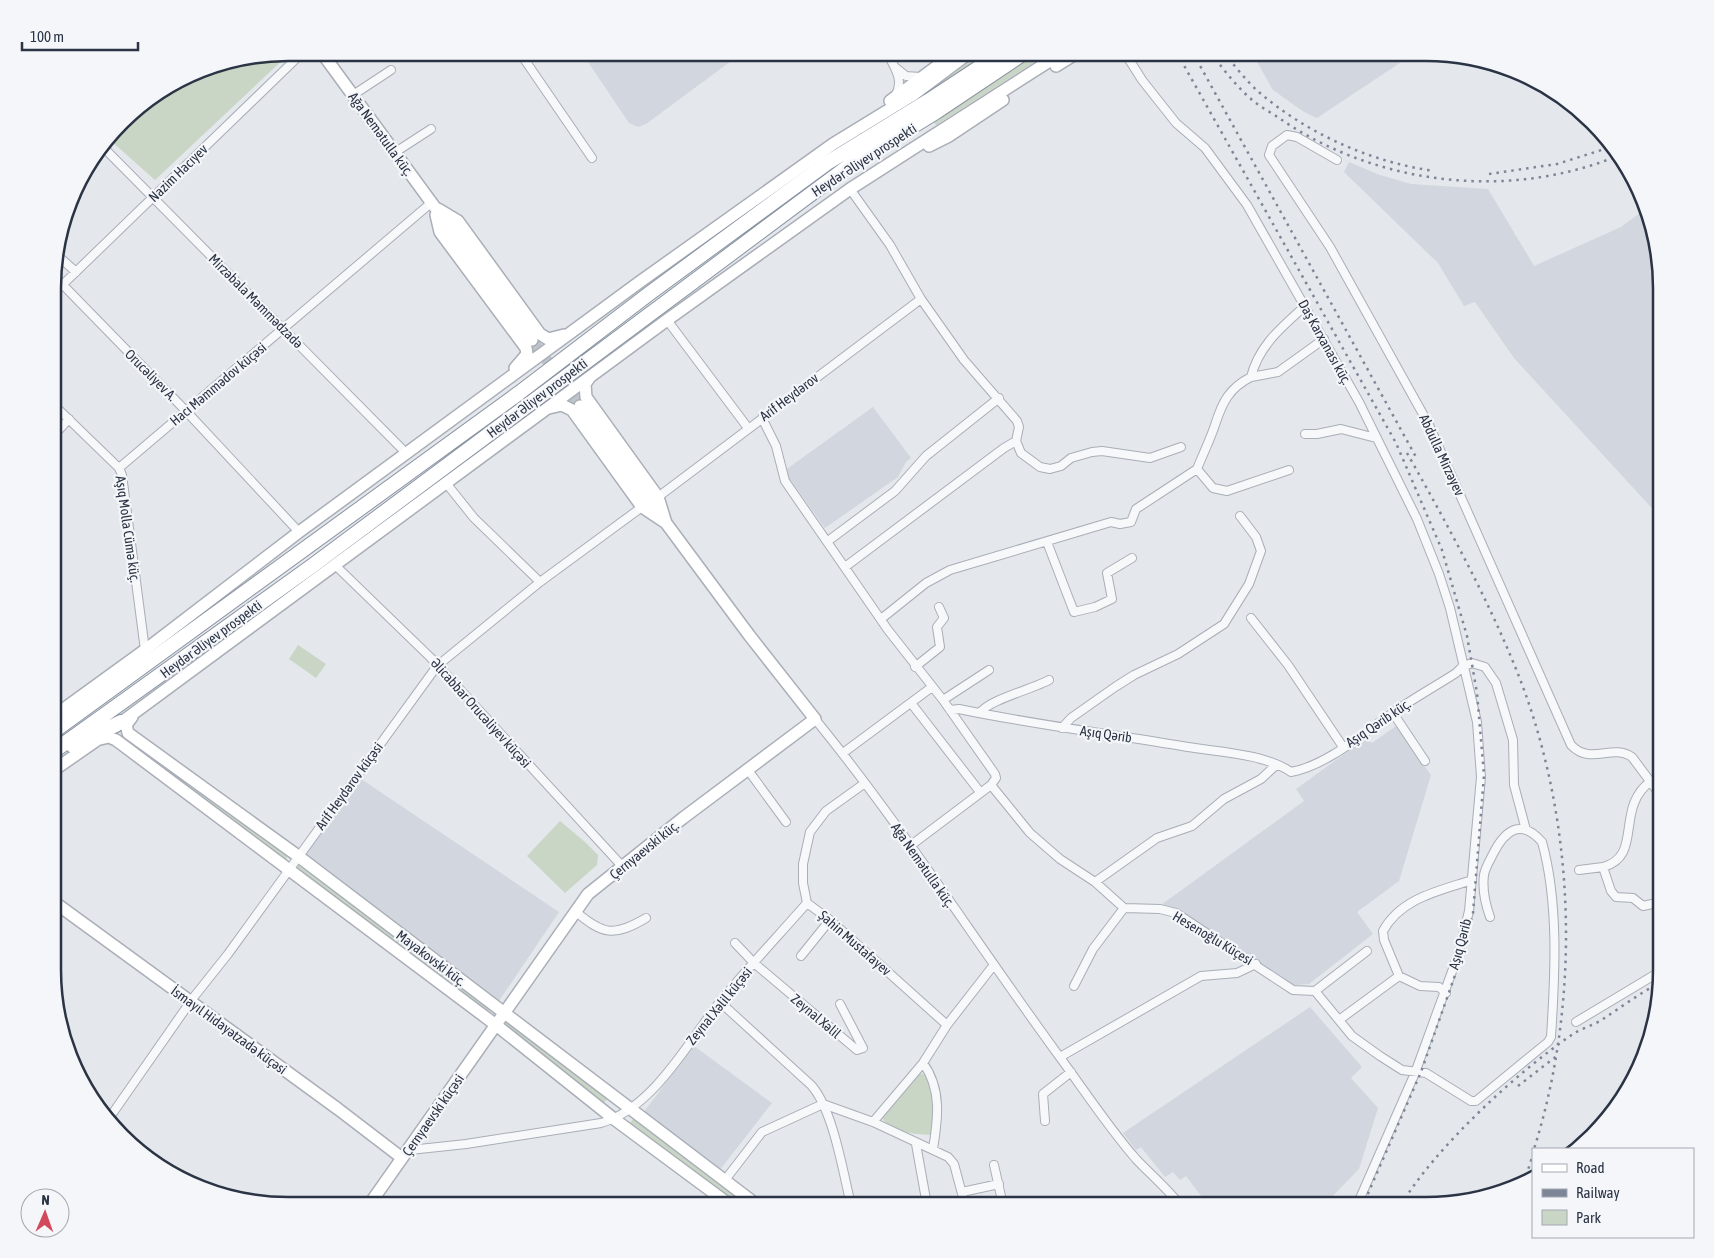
<svg xmlns="http://www.w3.org/2000/svg" width="1714" height="1258" font-family="'Asap Condensed',sans-serif">
  <rect width="100%" height="100%" fill="#e4e7ec"/>
  <path fill="#d2d6de" d="M 582,53 L 742,53 L 646,124 L 638,127 L 629,123 Z
    M 1252,53 L 1415,53 L 1317,118 L 1304,112 L 1273,90 Z
    M 1349,162 L 1380,175 L 1411,184 L 1488,189 L 1534,266 L 1621,227 L 1644,210 L 1661,273 L 1661,518 L 1514,358 L 1475,302 L 1464,306 L 1438,263 L 1344,172 Z
    M 873,407 L 911,458 L 906,462 L 898,477 L 825,528 L 784,471 Z
    M 1396,726 L 1431,775 L 1399,881 L 1357,912 L 1373,934 L 1309,984 L 1294,985 L 1177,910 L 1161,905 L 1304,801 L 1296,789 L 1365,739 L 1372,743 Z
    M 361,779 L 559,912 L 499,1001 L 305,856 Z
    M 1310,1007 L 1362,1067 L 1351,1078 L 1378,1108 L 1359,1169 L 1324,1205 L 1208,1205 L 1186,1176 L 1180,1180 L 1173,1172 L 1165,1177 L 1141,1147 L 1136,1150 L 1123,1133 Z
    M 694,1046 L 772,1103 L 719,1171 L 643,1113 Z"/>
  <path fill="#c9d6c5" d="M 290,53 L 155,180 L 110,140 L 133,111 L 198,70 Z
    M 976,53 L 989,53 L 919,101 L 917,98 Z
    M 1035,53 L 1049,53 L 936,125 L 934,122 Z
    M 298,645 L 326,664 L 316,678 L 289,659 Z
    M 129,737 L 289,854 L 285,861 L 124,742 Z
    M 560,821 L 585,842 L 598,855 L 597,865 L 565,893 L 527,856 Z
    M 301,863 L 490,1008 L 486,1014 L 295,869 Z
    M 505,1018 L 608,1098 L 603,1104 L 500,1024 Z
    M 918,1073 L 928,1075 L 935,1117 L 932,1135 C 914,1134 890,1133 880,1115 Z
    M 634,1118 L 750,1205 L 737,1205 L 629,1124 Z"/>
  <g fill="none" stroke-linecap="round" stroke-linejoin="round">
    <path stroke="#bfc3cb" stroke-width="11" stroke-dasharray="11 5.5" stroke-linecap="butt" d="M 532,340 L 580,406"/>
    <g stroke="#a9aeb7" stroke-width="10">
      <path id="street" d="M 520,53 L 592,158
        M 887,53 C 894,66 905,81 895,96
        M 1125,53 L 1142,80 L 1176,123 L 1205,148 L 1247,205 L 1359,402 L 1417,519 L 1439,574 L 1450,608 L 1477,722 L 1481,777 L 1469,911 L 1458,955 L 1415,1073 L 1357,1205
        M 895,67 L 906,76 L 920,77
        M 353,95 L 391,70
        M 104,148 L 407,454
        M 394,153 L 431,129
        M 1337,160 L 1297,137 L 1287,135 L 1272,146 L 1269,155 L 1330,247 L 1429,425 L 1571,745 C 1591,766 1612,743 1632,757 L 1661,796
        M 850,189 L 890,245 L 921,299 L 964,360 L 1017,421 L 1019,427 L 1016,441 L 1021,453 L 1040,467 L 1050,469 L 1061,466 L 1071,458 L 1092,452 L 1102,451 L 1150,458 L 1181,447
        M 56,254 L 76,272
        M 63,285 L 186,411 L 299,532
        M 54,293 L 302,53
        M 667,320 L 748,428
        M 1251,377 L 1278,372 L 1324,339
        M 54,405 L 119,468 L 122,475 L 145,650
        M 762,418 L 776,446 L 785,481 L 888,630 L 943,700 L 995,774 L 996,778 L 991,785 L 910,846
        M 1305,434 L 1317,434 L 1341,429 L 1376,438
        M 54,435 L 69,419
        M 119,468 L 431,203
        M 1197,469 C 1203,454 1210,440 1215,425 C 1222,403 1229,388 1251,377 C 1259,345 1282,327 1305,306
        M 446,483 L 474,518 L 540,582
        M 658,497 L 921,299
        M 828,541 L 895,491 L 926,456 L 999,398
        M 1047,542 L 1074,612 L 1095,607 L 1112,599 L 1107,573 L 1132,558
        M 335,565 L 431,658 L 622,866
        M 845,567 L 1004,448 L 1016,441
        M 1251,618 L 1288,665 L 1343,747
        M 881,619 L 926,583 L 950,570 L 1111,522 L 1120,524 L 1131,522 L 1136,509 L 1197,469 L 1213,488 L 1227,491 L 1289,470
        M 915,667 L 940,647 L 937,627 L 944,618 L 939,607
        M 1462,667 L 1472,663 L 1485,667 L 1496,683 L 1513,740 L 1514,785 L 1526,830
        M 943,700 L 989,670
        M 911,703 L 980,792
        M 950,710 L 959,709 C 1035,725 1112,734 1188,747 C 1219,752 1265,754 1291,772 C 1330,765 1370,727 1403,706 C 1421,694 1439,684 1456,673 L 1462,667
        M 980,713 C 988,700 1033,689 1049,680
        M 1393,713 L 1425,761
        M 815,719 C 903,827 977,944 1059,1056 C 1084,1090 1108,1127 1136,1159 C 1151,1175 1167,1188 1180,1205
        M 1062,728 L 1071,718 L 1115,687 L 1134,675 L 1178,654 L 1224,624 L 1249,584 L 1261,551 L 1256,537 L 1240,516
        M 843,753 L 932,687
        M 748,770 L 786,822
        M 1651,781 C 1614,808 1644,856 1603,867 L 1611,891 L 1616,897 L 1633,898 L 1643,906 L 1661,902
        M 865,783 L 826,811 L 810,832 L 803,864 L 803,883 L 807,903 L 830,920 L 947,1025
        M 991,785 L 1030,833 L 1060,859 L 1095,882 L 1124,908 L 1160,909 L 1176,913 L 1293,990 L 1315,991 L 1352,1036 L 1380,1056 L 1402,1070 L 1426,1073 L 1471,1101 L 1476,1101 L 1548,1042 L 1551,1037 C 1555,976 1559,903 1542,842 C 1521,818 1505,830 1493,854 C 1490,860 1485,868 1484,875 C 1482,890 1485,903 1490,917
        M 1579,870 L 1603,867
        M 1095,882 L 1157,838 L 1192,826 L 1224,799 L 1261,779 L 1276,765
        M 575,911 C 603,935 614,937 646,918
        M 735,943 L 754,963 L 857,1050 L 863,1048 L 840,1004
        M 801,956 L 830,920
        M 1399,976 L 1420,986 L 1439,987 L 1446,993
        M 1074,986 L 1093,949 L 1124,908
        M 1315,991 L 1367,951
        M 720,1002 L 811,1085 C 833,1109 843,1172 851,1205
        M 1339,1020 L 1399,976 L 1384,940 L 1383,931 C 1401,898 1439,891 1472,880
        M 1576,1022 L 1661,971
        M 1060,1057 L 1201,976 L 1237,973 L 1256,964
        M 923,1063 C 942,1089 938,1119 933,1149
        M 823,1104 L 873,1122 L 948,1157 L 954,1164 L 965,1205
        M 110,1117 L 193,998 L 228,954 L 437,666 L 540,582 L 642,507
        M 1045,1121 L 1043,1094 L 1071,1072
        M 873,1122 L 923,1063 L 947,1025 L 993,966
        M 916,1144 L 927,1205
        M 410,1150 L 466,1144 L 601,1123 C 653,1108 687,1044 719,1003 C 747,969 778,936 807,903
        M 994,1165 L 1003,1205
        M 725,1180 L 762,1132 L 823,1104
        M 962,1192 L 999,1184"/>
    </g>
    <g stroke="#a9aeb7" stroke-width="14">
      <path id="secondary" d="M 322,53 L 532,340
        M 1056,66 L 1077,53
        M 890,101 L 955,53
        M 929,146 L 949,136 L 1003,100
        M 438,209 L 458,221 L 540,334 L 548,339 L 564,335
        M 436,215 L 440,232 L 526,348 L 527,354 L 515,368
        M 580,406 L 661,515
        M 549,408 L 562,405 L 572,410 L 642,507 L 666,523
        M 54,716 L 145,650 L 299,532 L 641,281 L 833,144 L 913,95 L 969,53
        M 132,717 L 126,725 L 128,733 L 298,856 L 757,1205
        M 115,727 L 667,320 L 850,189 L 1062,53
        M 96,740 L 109,737 L 116,740 L 496,1025 L 614,1119 L 730,1205
        M 54,770 L 100,738
        M 54,902 L 338,1109 L 402,1158
        M 369,1205 L 588,894 L 683,818 L 815,719 L 749,635 L 666,523 L 658,497 L 586,397 L 585,384 L 590,377"/>
    </g>
    <g stroke="#8b94a3" stroke-width="16">
      <path id="highway" d="M 54,731 L 519,393 L 650,293 L 827,163 L 928,101 L 1001,53
        M 73,746 L 121,722
        M 54,751 L 312,566 L 850,165 L 936,112 L 1024,53"/>
    </g>
    <use href="#street" stroke="#f7f8fa" stroke-width="8"/>
    <use href="#secondary" stroke="#fff" stroke-width="11"/>
    <use href="#highway" stroke="#fff" stroke-width="14"/>
    <path stroke="#7d8696" stroke-width="2.5" stroke-dasharray="2.5 5" stroke-linecap="butt" d="M 1177,53 L 1396,443 L 1442,550 L 1467,636 L 1477,693 L 1484,775 L 1473,913 L 1460,961 L 1421,1072 L 1363,1205
      M 1193,53 L 1416,457
      M 1211,53 C 1223,69 1236,86 1251,99 C 1260,107 1272,113 1282,120 C 1378,185 1507,200 1615,157
      M 1224,53 C 1235,66 1247,82 1260,93 C 1308,134 1371,162 1434,171
      M 1489,174 L 1557,164 L 1608,148
      M 1407,453 C 1446,522 1486,595 1516,669 C 1576,817 1582,997 1534,1149
      M 1518,1086 L 1558,1055
      M 1524,1183 L 1533,1154
      M 1401,1205 C 1435,1148 1517,1072 1573,1034 C 1581,1029 1591,1026 1600,1021 C 1620,1008 1640,993 1661,982"/>
  </g>
  <g text-anchor="middle" stroke-width="4.5" stroke-linejoin="round" paint-order="stroke">
    <g font-size="14" fill="#2b3445" stroke="#f4f6f9">
      <text transform="translate(381 134) rotate(54)" y="5">Ağa Nemətulla küç.</text>
      <text transform="translate(864 160) rotate(-33)" y="5">Heydər Əliyev prospekti</text>
      <text transform="translate(178 173) rotate(-44)" y="5">Nazim Hacıyev</text>
      <text transform="translate(256 301) rotate(45)" y="5">Mirzəbala Məmmədzadə</text>
      <text transform="translate(1325 342) rotate(61)" y="5">Daş Karxanası küç.</text>
      <text transform="translate(151 375) rotate(45)" y="5">Orucəliyev A.</text>
      <text transform="translate(218 384) rotate(-40)" y="5">Hacı Məmmədov küçəsi</text>
      <text transform="translate(789 397) rotate(-37)" y="5">Arif Heydərov</text>
      <text transform="translate(537 398) rotate(-37)" y="5">Heydər Əliyev prospekti</text>
      <text transform="translate(1442 455) rotate(65)" y="5">Abdulla Mirzəyev</text>
      <text transform="translate(128 529) rotate(82)" y="5">Aşıq Molla Cümə küç.</text>
      <text transform="translate(211 639) rotate(-36)" y="5">Heydər Əliyev prospekti</text>
      <text transform="translate(481 713) rotate(48)" y="5">Əlicabbar Orucəliyev küçəsi</text>
      <text transform="translate(1378 723) rotate(-34)" y="5">Aşıq Qərib küç.</text>
      <text transform="translate(1106 734) rotate(8)" y="5">Aşıq Qərib</text>
      <text transform="translate(349 786) rotate(-54)" y="5">Arif Heydərov küçəsi</text>
      <text transform="translate(644 850) rotate(-39)" y="5">Çernyaevski küç.</text>
      <text transform="translate(923 865) rotate(55)" y="5">Ağa Nemətulla küç.</text>
      <text transform="translate(1213 938) rotate(31)" y="5">Hesenoğlu Küçesi</text>
      <text transform="translate(855 943) rotate(41)" y="5">Şahin Mustafayev</text>
      <text transform="translate(1460 944) rotate(-75)" y="5">Aşıq Qərib</text>
      <text transform="translate(431 958) rotate(37)" y="5">Mayakovski küç.</text>
      <text transform="translate(719 1006) rotate(-51)" y="5">Zeynal Xəlil küçəsi</text>
      <text transform="translate(816 1016) rotate(40)" y="5">Zeynal Xəlil</text>
      <text transform="translate(229 1030) rotate(36)" y="5">İsmayıl Hidayətzadə küçəsi</text>
      <text transform="translate(433 1115) rotate(-55)" y="5">Çernyaevski küçəsi</text>
    </g>
  </g>
  <path d="M0 0H1714V1258H0ZM288 61H1426A227 227 0 0 1 1653 288V970A227 227 0 0 1 1426 1197H288A227 227 0 0 1 61 970V288A227 227 0 0 1 288 61Z" fill="#f4f6f9" fill-rule="evenodd"/>
  <path fill="none" stroke="#2b3445" stroke-width="2.5" d="M288 61H1426A227 227 0 0 1 1653 288V970A227 227 0 0 1 1426 1197H288A227 227 0 0 1 61 970V288A227 227 0 0 1 288 61Z"/>
  <rect x="1532" y="1148" width="162" height="90" fill="#f4f6f9" stroke="#a4a8b1"/>
  <rect x="1542" y="1164" width="25" height="8" fill="#ffffff" stroke="#a4a8b1"/>
  <text x="1576" y="1173" font-size="15" fill="#2b3445">Road</text>
  <rect x="1542" y="1189" width="25" height="8" fill="#7d8696" stroke="#a4a8b1"/>
  <text x="1576" y="1198" font-size="15" fill="#2b3445">Railway</text>
  <rect x="1542" y="1210" width="25" height="15" fill="#c9d6c5" stroke="#a4a8b1"/>
  <text x="1576" y="1223" font-size="15" fill="#2b3445">Park</text>
  <g transform="translate(45 1213) rotate(2)"><circle r="24" fill="#f4f6f9" stroke="#a4a8b1"/>
  <path d="M0-4L9 19L0 12L-9 19Z" fill="#d1495b"/>
  <text y="-8" font-size="14" font-weight="bold" text-anchor="middle" fill="#2b3445">N</text>
  </g>
  <path d="M22 42v8h116v-8" fill="none" stroke="#2b3445" stroke-width="2.5"/>
  <text x="30" y="42" font-size="15" fill="#2b3445" stroke="#f4f6f9" stroke-width="4" paint-order="stroke">100 m</text>
</svg>
